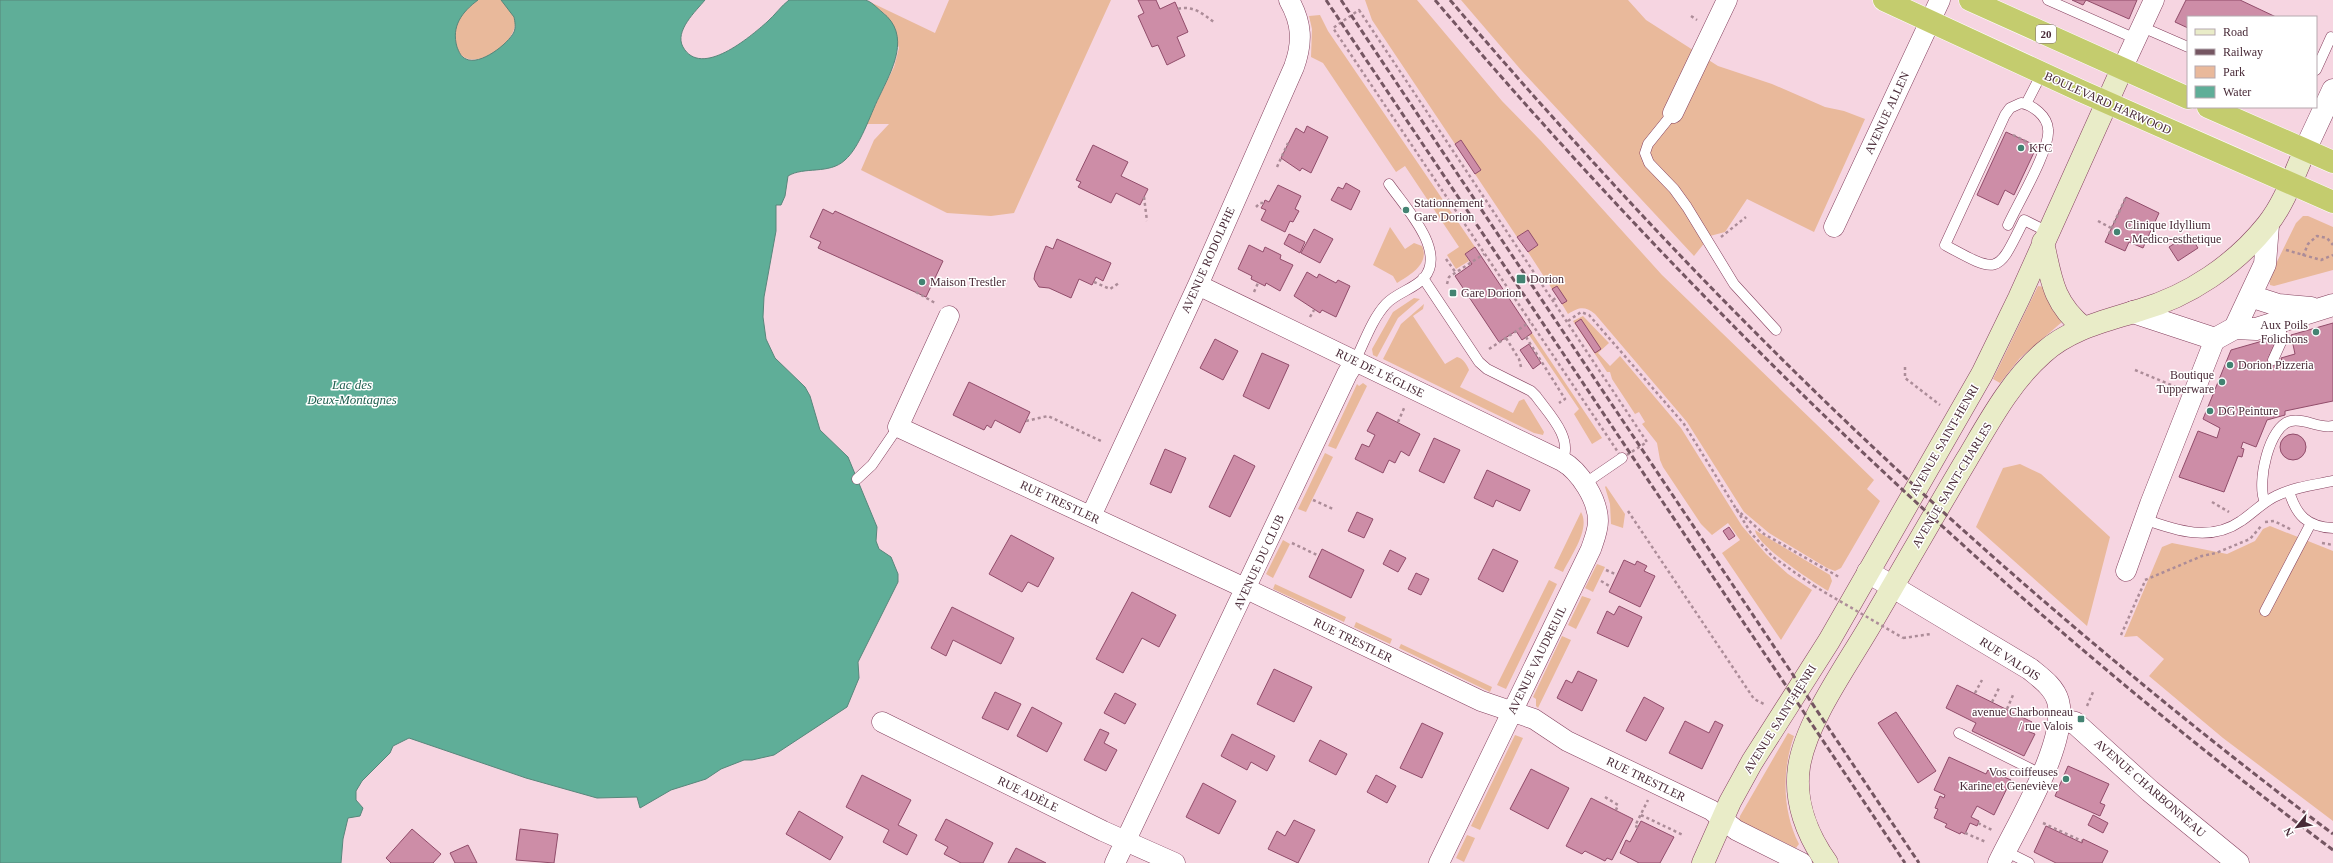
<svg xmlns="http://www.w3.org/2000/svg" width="2333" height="863" font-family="Georgia,serif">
  <rect width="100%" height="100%" fill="#f6d5e1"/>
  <path fill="#e9b99b" d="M 478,0 L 501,0 C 508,6 515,14 515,23 C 516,47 458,83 455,38 C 454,20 465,10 478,0 Z
    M 949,0 L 1111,0 L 1014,213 L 991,216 L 947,213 L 861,170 L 874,140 L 889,124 L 866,124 L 894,67 L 899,48 L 885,14 L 868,1 L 935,33 Z
    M 1365,0 L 1417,0 L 1502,101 L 1541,141 L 1662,275 L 1874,480 L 1867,489 L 1880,501 L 1841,568 L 1835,571 L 1827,568 L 1769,533 L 1744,512 L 1687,422 L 1595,314 C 1584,306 1580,307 1568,314 L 1562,304 L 1567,301 L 1552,289 L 1528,252 L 1538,245 L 1528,230 L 1517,237 L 1475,174 L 1481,170 L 1461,140 L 1455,144 L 1372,20 Z
    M 1461,0 L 1628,0 L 1646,20 L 1718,66 L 1772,84 L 1825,107 L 1844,111 L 1865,119 L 1814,232 L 1747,199 L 1725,232 L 1710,236 L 1694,256 L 1521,70 Z
    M 1320,15 L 1328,31 L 1475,247 L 1465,254 L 1469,261 L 1456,269 L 1447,255 L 1459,247 L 1405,166 L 1396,172 L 1323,63 L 1311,57 L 1312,29 L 1309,16 Z
    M 2303,216 L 2308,216 L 2333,227 L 2333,270 L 2274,286 L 2270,285 L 2269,278 L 2296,223 Z
    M 1390,227 L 1405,249 L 1414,243 L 1422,246 C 1430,264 1410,275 1397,283 L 1393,276 L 1373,265 Z
    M 2038,286 L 2045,287 L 2062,322 L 2020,358 L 2000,383 L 1993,379 Z
    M 1414,298 L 1420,299 L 1398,318 L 1377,357 L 1373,355 L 1372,349 L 1393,312 Z
    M 1424,304 L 1423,309 L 1413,316 L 1445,364 L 1457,357 C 1463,358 1467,365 1469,370 L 1460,387 L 1513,413 L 1519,401 L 1524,399 L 1544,432 L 1543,435 L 1534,433 L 1383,359 L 1401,324 Z
    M 1583,316 L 1609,343 L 1598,353 L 1610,366 L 1620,356 L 1681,428 L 1742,526 L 1766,554 L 1788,574 L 1812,590 L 1781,640 L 1722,553 L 1740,540 L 1728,523 L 1712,535 L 1701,524 L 1663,467 L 1660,460 L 1657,443 L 1642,424 L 1645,422 L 1639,412 L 1635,414 L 1612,379 L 1610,372 L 1607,372 L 1573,321 Z
    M 1532,333 L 1602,438 L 1592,444 L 1574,414 L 1579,409 L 1529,335 Z
    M 1363,383 L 1367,386 L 1336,449 L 1328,446 L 1357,384 L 1359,386 Z
    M 1325,453 L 1333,457 L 1306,512 L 1298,509 Z
    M 2020,464 L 2041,474 L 2110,537 L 2087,626 L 1976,527 L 2003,468 Z
    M 1606,486 L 1625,514 L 1623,528 L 1611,524 L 1610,504 L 1605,487 Z
    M 1581,512 C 1591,529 1570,557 1563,572 L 1554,568 Z
    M 2270,526 L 2333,551 L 2333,821 L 2223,738 L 2149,676 L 2164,659 L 2137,636 L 2124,637 L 2162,547 L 2172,543 L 2227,554 L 2255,541 L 2263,529 Z
    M 1755,530 L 1830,575 L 1832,581 L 1828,591 C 1813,582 1756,545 1755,530 Z
    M 1283,540 L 1290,544 L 1273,578 L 1266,574 Z
    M 1597,564 L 1605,567 L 1593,592 L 1585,588 Z
    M 1549,580 L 1557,584 L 1506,689 L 1497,685 Z
    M 1275,584 L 1346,617 L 1344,622 L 1273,589 Z
    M 1582,596 L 1591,599 L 1576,629 L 1568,625 Z
    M 1356,622 L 1392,639 L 1390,644 L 1354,627 Z
    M 1562,636 L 1571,640 L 1538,708 L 1536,706 L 1536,699 L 1533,697 Z
    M 1401,644 L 1492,687 L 1490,692 L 1399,648 Z
    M 1788,733 L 1794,736 C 1782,770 1782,811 1799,844 L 1796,848 L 1739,821 L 1740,816 Z
    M 1515,735 L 1523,738 L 1480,830 L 1471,826 Z
    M 1467,835 L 1475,838 L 1464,862 L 1456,858 Z"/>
  <path fill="#5fae98" stroke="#58867b" d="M 0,0 L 478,0 C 462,12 451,26 457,47 C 459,52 461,57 466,59 C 480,66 508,44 514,32 C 516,27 515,22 514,17 L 501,0 L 705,0 C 696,11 674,31 683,47 C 701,79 750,37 767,22 C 775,15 781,6 789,0 C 810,0 845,0 865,0 C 871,1 877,8 882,12 C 912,35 892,70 879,97 C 870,115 860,147 845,160 C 829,175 804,166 788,176 L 785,196 L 781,205 L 776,205 L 776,231 L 764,297 L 763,317 L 766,339 L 775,358 L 805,387 L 810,396 L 820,430 L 848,457 L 877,527 L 876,541 L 879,549 L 891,557 L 898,574 L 898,582 L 858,662 L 859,678 L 847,707 L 774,755 L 752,760 L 744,760 L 721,769 L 706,779 L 671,790 L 640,808 L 637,797 L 597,798 L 526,778 L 409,738 L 393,746 L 390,753 L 362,781 L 356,791 L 356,800 L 363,808 L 360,816 L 348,818 L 343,839 L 341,863 L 0,863 Z"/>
  <path fill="#cd8da7" stroke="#914c6a" d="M 1138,0 L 1156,0 L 1160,9 L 1175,2 L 1188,32 L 1177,37 L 1185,56 L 1167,65 L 1158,45 L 1152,47 L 1138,16 L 1144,13 Z
    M 2072,0 L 2137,0 L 2129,19 L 2086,0 L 2083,5 Z
    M 2186,0 L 2240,0 L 2276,17 L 2188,17 L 2188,28 L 2175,22 Z
    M 1307,126 L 1328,137 L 1311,173 L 1302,168 L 1300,171 L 1281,158 L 1296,128 L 1304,133 Z
    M 2006,132 L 2037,146 L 2014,195 L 2005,190 L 1998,205 L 1977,195 Z
    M 1461,140 L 1481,170 L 1475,174 L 1455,144 Z
    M 1093,145 L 1128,162 L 1121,176 L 1148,189 L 1140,205 L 1116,193 L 1111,203 L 1078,187 L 1081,182 L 1076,180 Z
    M 1346,183 L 1360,191 L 1351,210 L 1331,200 L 1338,187 L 1343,189 Z
    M 1278,185 L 1301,196 L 1295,209 L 1299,211 L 1293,222 L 1290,221 L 1285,232 L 1261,220 L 1266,210 L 1261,208 L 1264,203 L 1265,200 L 1269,202 Z
    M 2126,197 L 2159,213 L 2143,248 L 2129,242 L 2125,251 L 2105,242 Z
    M 823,209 L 833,214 L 835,211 L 943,261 L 926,297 L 818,248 L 821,242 L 810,237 Z
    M 1314,229 L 1333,239 L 1320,263 L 1301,253 Z
    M 1528,230 L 1538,245 L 1528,252 L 1517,237 Z
    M 1289,234 L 1305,242 L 1300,253 L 1284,244 Z
    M 2189,234 L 2198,248 L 2178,261 L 2169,247 Z
    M 1057,239 L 1111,263 L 1103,281 L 1096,277 L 1092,285 L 1079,279 L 1071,298 L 1049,288 L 1039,287 L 1034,279 L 1035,273 L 1046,246 L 1053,249 Z
    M 1249,245 L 1263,252 L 1265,247 L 1281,255 L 1280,259 L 1293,265 L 1280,291 L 1266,283 L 1265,286 L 1251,279 L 1252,276 L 1238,269 Z
    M 1475,247 L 1532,333 L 1522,340 L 1516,331 L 1499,342 L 1455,276 L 1472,264 L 1465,254 Z
    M 1307,272 L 1317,278 L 1319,274 L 1336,283 L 1338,280 L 1350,286 L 1336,317 L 1322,310 L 1320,313 L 1294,296 Z
    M 1557,286 L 1567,301 L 1562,304 L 1552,289 Z
    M 1581,319 L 1601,349 L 1595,353 L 1575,323 Z
    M 2333,323 L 2333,401 L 2285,411 L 2285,415 L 2267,420 L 2256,447 L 2243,442 L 2241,448 L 2244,449 L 2242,457 L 2238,456 L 2224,492 L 2179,477 L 2198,431 L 2217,438 L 2220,428 L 2203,419 L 2231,350 L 2273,338 L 2276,341 L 2269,357 L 2278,362 L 2282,361 L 2281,358 L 2295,354 L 2291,335 Z
    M 1215,339 L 1238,351 L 1223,380 L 1200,368 Z
    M 1529,344 L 1541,363 L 1533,369 L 1520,350 Z
    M 1262,353 L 1289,365 L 1269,409 L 1243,396 Z
    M 969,382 L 1030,412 L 1020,433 L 995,420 L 991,428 L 987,425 L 984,430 L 953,415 Z
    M 1377,412 L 1420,434 L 1409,456 L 1401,451 L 1395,463 L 1389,460 L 1383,473 L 1355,459 L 1362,444 L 1369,447 L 1375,435 L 1367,431 Z
    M2280 447a13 13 0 1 1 26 0a13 13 0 1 1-26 0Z
    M 1434,438 L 1460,450 L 1444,483 L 1419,471 Z
    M 1165,449 L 1186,458 L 1171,493 L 1150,484 Z
    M 1234,455 L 1255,466 L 1230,517 L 1209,507 Z
    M 1487,470 L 1530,490 L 1520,511 L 1496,500 L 1493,507 L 1474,498 Z
    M 1357,512 L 1373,519 L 1364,538 L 1348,531 Z
    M 1729,527 L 1735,536 L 1729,540 L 1723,531 Z
    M 1011,535 L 1054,558 L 1038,587 L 1028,582 L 1022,592 L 989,574 Z
    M 1322,549 L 1364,570 L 1351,598 L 1309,577 Z
    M 1493,549 L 1518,561 L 1503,592 L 1478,579 Z
    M 1390,550 L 1406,558 L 1398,572 L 1383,564 Z
    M 1624,560 L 1635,565 L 1637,561 L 1647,566 L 1644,571 L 1655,576 L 1640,607 L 1609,592 Z
    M 1416,573 L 1429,579 L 1421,595 L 1408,589 Z
    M 1132,592 L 1176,615 L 1159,647 L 1142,638 L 1123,673 L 1096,659 Z
    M 1619,606 L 1642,617 L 1628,647 L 1597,633 L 1607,611 L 1614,615 Z
    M 952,607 L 1014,638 L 1001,664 L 953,640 L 946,656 L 931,648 Z
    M 1274,669 L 1312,687 L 1294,722 L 1257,704 Z
    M 1578,671 L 1597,680 L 1582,711 L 1557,698 L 1566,680 L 1572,683 Z
    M 1957,685 L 2032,722 L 2027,731 L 2035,734 L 2024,756 L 1972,731 L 1976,723 L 1946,708 Z
    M 995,692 L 1021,704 L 1008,730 L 982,718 Z
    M 1115,693 L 1136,704 L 1125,724 L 1104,713 Z
    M 1644,697 L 1664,708 L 1646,741 L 1626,731 Z
    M 1032,707 L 1062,723 L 1047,752 L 1017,736 Z
    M 1896,712 L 1936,771 L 1918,783 L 1878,723 Z
    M 1685,721 L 1709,733 L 1715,721 L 1723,725 L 1702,769 L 1669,753 Z
    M 1422,723 L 1443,733 L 1422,778 L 1400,768 Z
    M 1100,729 L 1109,733 L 1104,743 L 1117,750 L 1106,771 L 1084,760 Z
    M 1232,734 L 1275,756 L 1267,771 L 1251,762 L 1247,770 L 1221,756 Z
    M 1320,740 L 1347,754 L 1336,775 L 1309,761 Z
    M 1949,757 L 1986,774 L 1988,770 L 2011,780 L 1994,815 L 1977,806 L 1971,817 L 1979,821 L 1977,826 L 1970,823 L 1965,834 L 1961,832 L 1960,834 L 1945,827 L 1947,824 L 1934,818 L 1938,809 L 1935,808 L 1940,796 L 1944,798 L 1945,795 L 1934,790 Z
    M 2068,766 L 2109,784 L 2100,803 L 2105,805 L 2100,816 L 2055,796 Z
    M 1531,769 L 1569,788 L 1548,829 L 1510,809 Z
    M 862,775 L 911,800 L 898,825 L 917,835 L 907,855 L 883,842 L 889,830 L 846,807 Z
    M 1376,775 L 1396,786 L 1387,803 L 1367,792 Z
    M 1203,783 L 1236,801 L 1219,834 L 1186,817 Z
    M 1591,798 L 1633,819 L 1612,860 L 1607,858 L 1605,861 L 1585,851 L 1582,854 L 1566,846 Z
    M 799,811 L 843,837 L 830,860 L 786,834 Z
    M 2093,815 L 2108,823 L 2103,833 L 2088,825 Z
    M 946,819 L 993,843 L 983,863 L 961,863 L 944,854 L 948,847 L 935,840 Z
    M 1294,820 L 1315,830 L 1298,863 L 1268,849 L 1277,831 L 1285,836 Z
    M 1641,821 L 1674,837 L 1660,863 L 1639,863 L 1620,853 L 1626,840 L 1630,842 Z
    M 2046,826 L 2082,843 L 2083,839 L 2108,851 L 2102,863 L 2056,863 L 2034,852 Z
    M 412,829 L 441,854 L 433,863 L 391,863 L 386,858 Z
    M 520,829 L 558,834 L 554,863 L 516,860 Z
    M 468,845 L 477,863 L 455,863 L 450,853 Z
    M 1016,848 L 1046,863 L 1008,863 Z"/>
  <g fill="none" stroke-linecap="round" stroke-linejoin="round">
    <g stroke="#84405e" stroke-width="11">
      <path id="service" d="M 2048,0 L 2136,39
        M 2142,27 L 2188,47
        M 2316,70 L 2331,37
        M 2026,104 L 2042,73
        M 1673,113 L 1648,144 L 1645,153 L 1649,163 L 1674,189 L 1687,207 L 1734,284 L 1776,330
        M 2008,225 C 2017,205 2051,148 2048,129 C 2047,116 2033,105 2021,103 L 2010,108 L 2005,115 L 1945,245 C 2000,275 1997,274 2024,220 L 2048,232
        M 1423,278 L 1479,362 L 1487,369 L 1531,391 L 1536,396 C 1548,413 1574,438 1562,461
        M 2273,360 L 2283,338 L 2278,323
        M 1355,361 C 1364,343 1372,319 1386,304 C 1396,293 1414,289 1424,278 C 1447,251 1405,207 1389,184
        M 857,479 L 872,465 L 898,427
        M 1584,484 L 1622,458
        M 2289,491 C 2296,515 2307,527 2333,528
        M 2265,502 C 2256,484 2269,425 2291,421 C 2306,418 2318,429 2333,426
        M 2144,519 C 2177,531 2211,542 2241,521 C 2253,513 2263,502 2276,496 C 2294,487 2314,485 2333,481
        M 2265,611 L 2311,523
        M 1959,733 L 2041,774
        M 2005,851 L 2029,863"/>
    </g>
    <g stroke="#84405e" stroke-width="21">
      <path id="minor" d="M 2122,69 L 2154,0
        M 1673,113 L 1727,0
        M 1834,227 L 1940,0
        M 1198,285 L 1562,461 C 1580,471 1598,500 1598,521 C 1598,531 1594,540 1591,549 L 1439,863
        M 949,316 L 898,427 L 1232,582 L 1481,701 L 1534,719 L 1567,741 L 1711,810 L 1736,830 L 1802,863
        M 1091,516 L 1198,285 L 1294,67 C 1303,42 1302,23 1289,0
        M 2126,571 L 2150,504 L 2215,339
        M 882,722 L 1103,831 L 1175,863
        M 1115,863 L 1347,374 L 1355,361"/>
    </g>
    <g stroke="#84405e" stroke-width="23">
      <path id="tertiary" d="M 2305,150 L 2333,90
        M 2250,296 L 2278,305 L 2311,308
        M 2133,312 L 2215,339 L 2235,328 L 2265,264 L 2268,225
        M 2235,328 L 2256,329 L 2333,305
        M 1868,572 L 2030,669 C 2041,678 2054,687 2058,701 C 2069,741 2017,825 1999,863
        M 2059,719 L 2075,723 L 2150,791 L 2238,863"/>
    </g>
    <g stroke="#84405e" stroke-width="23">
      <path id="secondary" d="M 2043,242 C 2051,279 2053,303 2084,328
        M 1703,863 L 1730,802 L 1752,762 L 1829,641 L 1982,374 L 2019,298 L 2122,69
        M 1827,863 C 1807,835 1794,801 1799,767 C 1806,720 1851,660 1875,617 C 1906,564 1936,511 1967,459 C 1989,422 2010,382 2043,353 C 2071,328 2106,321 2140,310 C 2189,296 2235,265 2267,225 C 2284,204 2294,175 2305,150"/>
    </g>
    <g stroke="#fff" stroke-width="23">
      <path id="trunk" d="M 1884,0 L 2081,91 L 2333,202
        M 1970,0 L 2188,98
        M 2208,107 L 2333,162"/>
    </g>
    <path stroke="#ac8c98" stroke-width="2.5" stroke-dasharray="3 3" stroke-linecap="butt" d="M 1178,9 C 1193,5 1203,14 1215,23
      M 1359,10 L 1647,442 L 1622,458 L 1333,28 Z
      M 1691,16 L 1697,20
      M 2013,135 L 2031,144
      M 1277,167 L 1288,143
      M 1144,197 L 1147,221
      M 1256,207 L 1260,203 L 1264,203
      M 2098,221 L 2111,228
      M 2109,234 L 2126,197
      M 1721,237 L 1746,217
      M 2286,250 L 2321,260 L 2333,255
      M 2303,256 L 2308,244 L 2317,236 L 2327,238 L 2333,245
      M 1446,259 L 1456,273
      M 1094,282 L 1110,289 L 1119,283
      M 1447,284 L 1449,277 L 1484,254
      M 916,292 L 935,303
      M 1254,292 L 1258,283
      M 1553,300 L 1557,297
      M 1310,317 L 1314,310
      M 1568,321 L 1581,312 L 1589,315 L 1684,424 L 1751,533 L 1773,557 L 1814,586
      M 1526,337 L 1565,399 L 1559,403
      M 1506,338 L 1519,359 L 1521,367
      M 1489,349 L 1530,322
      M 1905,367 L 1905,378 L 1940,405
      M 2135,370 L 2176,387
      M 1026,421 L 1048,416 L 1103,442
      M 1398,422 L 1405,406
      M 1313,500 L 1333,509
      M 2212,502 L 2229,512
      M 1736,509 L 1764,534 L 1839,577
      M 1628,511 L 1754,699 L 1764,704
      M 2265,522 L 2274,521 L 2292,530
      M 1292,543 L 1317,555
      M 2322,543 L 2333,545
      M 1606,570 L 1617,575
      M 2145,580 L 2202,556 L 2216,553 L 2250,539 L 2262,525
      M 1601,581 L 1611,587
      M 2121,635 L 2145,581
      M 1903,638 L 1931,634
      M 1975,693 L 1982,680
      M 1992,702 L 1999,688
      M 2087,706 L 2093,692
      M 2007,709 L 2013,695
      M 2008,786 L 2014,790
      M 1605,797 L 1618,805 L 1616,810
      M 1641,815 L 1683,835
      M 1978,823 L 1992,830
      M 2043,823 L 2082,841
      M 1638,827 L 1635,826 L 1648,800
      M 1965,833 L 1986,842"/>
    <use href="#service" stroke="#fff" stroke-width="10"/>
    <use href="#minor" stroke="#fff" stroke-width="20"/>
    <use href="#tertiary" stroke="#fff" stroke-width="22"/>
    <use href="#secondary" stroke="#e9ecc8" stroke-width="22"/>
    <use href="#trunk" stroke="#c4cc6e" stroke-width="22"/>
    <path stroke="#755662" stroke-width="3" stroke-dasharray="6 3" stroke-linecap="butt" d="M 1326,0 L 1905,863
      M 1341,0 L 1919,863
      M 1435,0 C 1703,316 2002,601 2333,850
      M 1450,0 C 1543,108 1638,214 1739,316 C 1923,503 2123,676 2333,834"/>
    <path stroke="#ac8c98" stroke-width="2.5" stroke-dasharray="3 3" stroke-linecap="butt" d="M 1814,586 L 1903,638"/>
  </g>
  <g fill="#438372" stroke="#fff" stroke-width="1.5">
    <circle cx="2021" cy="148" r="4"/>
    <circle cx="1406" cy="210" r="4"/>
    <circle cx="2117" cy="232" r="4"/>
    <rect x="1516" y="274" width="10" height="10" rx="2"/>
    <circle cx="922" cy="282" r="4"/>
    <rect x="1449" y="289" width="8" height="8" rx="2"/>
    <circle cx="2316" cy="332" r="4"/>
    <circle cx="2230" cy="365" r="4"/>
    <circle cx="2222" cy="382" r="4"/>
    <circle cx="2210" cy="411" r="4"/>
    <rect x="2077" y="715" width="8" height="8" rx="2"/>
    <circle cx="2066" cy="779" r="4"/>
  </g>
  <g text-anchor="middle" stroke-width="3" stroke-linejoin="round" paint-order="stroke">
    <rect fill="#fff" stroke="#7f6972" stroke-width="1" x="2036" y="25" width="20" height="18" rx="3"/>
    <g font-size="11" font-weight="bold" fill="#482936">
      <text x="2046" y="38">20</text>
    </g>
    <g font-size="12" fill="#482936" stroke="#fff">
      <text transform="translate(2108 103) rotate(24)" y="4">BOULEVARD HARWOOD</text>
      <text transform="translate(1887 113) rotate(-65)" y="4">AVENUE ALLEN</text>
      <text transform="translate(1208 260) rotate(-66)" y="4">AVENUE RODOLPHE</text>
      <text transform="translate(1380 373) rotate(26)" y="4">RUE DE L'ÉGLISE</text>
      <text transform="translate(1944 440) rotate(-60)" y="4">AVENUE SAINT-HENRI</text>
      <text transform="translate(1952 485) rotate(-59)" y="4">AVENUE SAINT-CHARLES</text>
      <text transform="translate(1060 502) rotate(25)" y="4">RUE TRESTLER</text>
      <text transform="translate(1259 562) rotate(-65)" y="4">AVENUE DU CLUB</text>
      <text transform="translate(1353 640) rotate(26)" y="4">RUE TRESTLER</text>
      <text transform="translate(2010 659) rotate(33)" y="4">RUE VALOIS</text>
      <text transform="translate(1537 660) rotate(-64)" y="4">AVENUE VAUDREUIL</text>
      <text transform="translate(1780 719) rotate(-58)" y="4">AVENUE SAINT-HENRI</text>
      <text transform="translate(1646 779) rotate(26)" y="4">RUE TRESTLER</text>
      <text transform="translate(2150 788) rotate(41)" y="4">AVENUE CHARBONNEAU</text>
      <text transform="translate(1028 794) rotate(26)" y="4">RUE ADÈLE</text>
    </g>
    <g font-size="12" fill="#482936" stroke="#fff" text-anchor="start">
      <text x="2029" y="152">KFC</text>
      <text x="1414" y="207">Stationnement<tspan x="1414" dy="14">Gare Dorion</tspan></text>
      <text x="2125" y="229">Clinique Idyllium<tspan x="2125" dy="14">- Medico-esthetique</tspan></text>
      <text x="1530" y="283">Dorion</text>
      <text x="930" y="286">Maison Trestler</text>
      <text x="1461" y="297">Gare Dorion</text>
      <text x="2308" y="329" text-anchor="end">Aux Poils<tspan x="2308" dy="14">Folichons</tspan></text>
      <text x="2238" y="369">Dorion Pizzeria</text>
      <text x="2214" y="379" text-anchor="end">Boutique<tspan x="2214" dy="14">Tupperware</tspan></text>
      <text x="2218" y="415">DG Peinture</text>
      <text x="2073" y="716" text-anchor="end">avenue Charbonneau<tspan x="2073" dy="14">/ rue Valois</tspan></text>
      <text x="2058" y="776" text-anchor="end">Vos coiffeuses<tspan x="2058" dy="14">Karine et Geneviève</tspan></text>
    </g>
    <g font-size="13" font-style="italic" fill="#226151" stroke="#fff">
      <text x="352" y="389">Lac des<tspan x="352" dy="15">Deux-Montagnes</tspan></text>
    </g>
  </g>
  <rect x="2187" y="16" width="130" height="92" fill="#ffffff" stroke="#b6a9af"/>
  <rect x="2195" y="29" width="20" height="6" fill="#e9ecc8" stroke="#b6a9af"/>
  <text x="2223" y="36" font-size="12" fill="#482936">Road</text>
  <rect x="2195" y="49" width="20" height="6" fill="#755662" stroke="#b6a9af"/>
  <text x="2223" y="56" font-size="12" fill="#482936">Railway</text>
  <rect x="2195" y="66" width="20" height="12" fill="#e9b99b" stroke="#b6a9af"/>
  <text x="2223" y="76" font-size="12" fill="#482936">Park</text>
  <rect x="2195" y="86" width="20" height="12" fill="#5fae98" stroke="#b6a9af"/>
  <text x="2223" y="96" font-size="12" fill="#482936">Water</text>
  <g transform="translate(2297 827) rotate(240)" stroke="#ffffff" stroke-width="3" paint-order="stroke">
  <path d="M0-3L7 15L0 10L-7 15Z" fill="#482936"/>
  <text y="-6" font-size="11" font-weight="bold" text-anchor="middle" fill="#482936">N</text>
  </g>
</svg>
